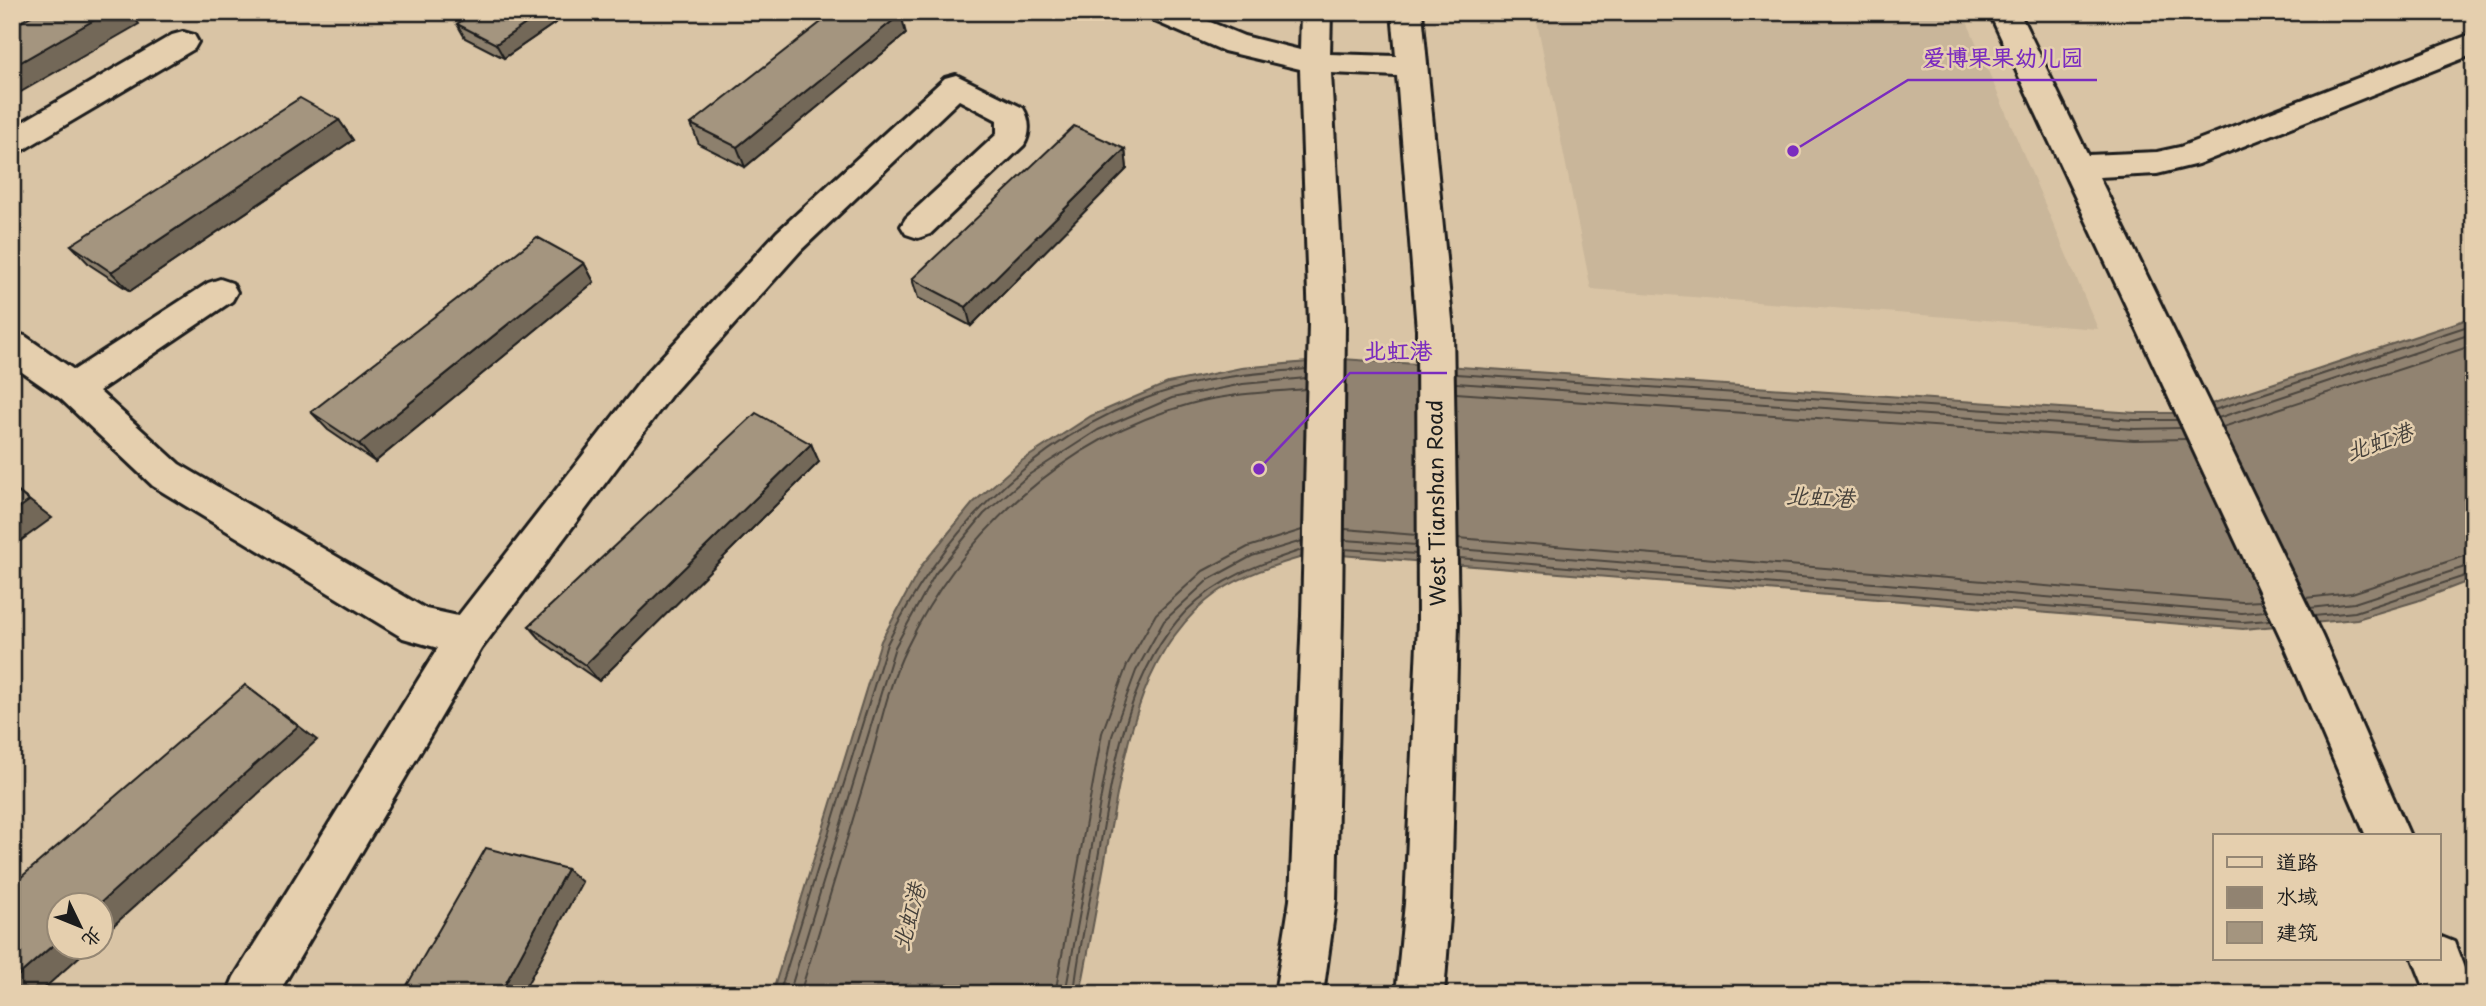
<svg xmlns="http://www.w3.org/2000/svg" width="2486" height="1006" font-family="'Playpen Sans','LXGW WenKai TC',sans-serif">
  <rect width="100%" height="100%" fill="#d9c4a5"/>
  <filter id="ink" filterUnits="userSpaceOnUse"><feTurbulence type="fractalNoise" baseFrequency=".0143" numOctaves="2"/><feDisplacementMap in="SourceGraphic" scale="14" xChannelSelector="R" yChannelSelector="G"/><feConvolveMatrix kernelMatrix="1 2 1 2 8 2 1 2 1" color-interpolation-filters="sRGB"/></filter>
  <g filter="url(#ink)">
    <path fill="#c9b69a" d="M 1535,12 L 1963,12 L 2098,329 L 1591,289 Z"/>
    <path fill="#918371" stroke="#625a4f" stroke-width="2" d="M 2474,317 L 2474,579 L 2417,601 L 2357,619 L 2243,629 L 1316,553 C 1283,563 1247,572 1218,592 C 1138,649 1125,753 1108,843 C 1099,893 1090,943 1080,994 L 772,994 L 881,641 L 922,565 L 973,503 L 1020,462 L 1091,416 L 1168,383 L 1241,368 L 1342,359 L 2136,413 L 2184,413 Z"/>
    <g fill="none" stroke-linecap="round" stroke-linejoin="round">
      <path stroke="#4b453e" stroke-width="2" d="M 1456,374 L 2135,420 L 2177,420
        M 1456,383 L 2135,429 L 2181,428
        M 1456,393 L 2134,440 L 2186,439
        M 2214,410 L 2474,324
        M 2218,418 L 2474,333
        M 2223,427 L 2474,345
        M 1345,529 L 1416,535
        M 1458,538 L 2242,602 L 2262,601
        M 1345,540 L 1416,545
        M 1344,549 L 1416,554
        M 1458,549 L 2242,613 L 2266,611
        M 1459,558 L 2242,622 L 2270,620
        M 2305,598 L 2352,593 L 2474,553
        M 2310,608 L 2354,603 L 2474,564
        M 2314,616 L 2355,612 L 2474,573
        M 779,994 L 887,644 C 947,522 1050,422 1184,386 C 1224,375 1265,373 1306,369
        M 789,994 L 895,647 L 935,574 L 984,514 L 1030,474 L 1098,430 L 1172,398 L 1243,384 L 1306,378
        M 800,994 C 823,918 846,842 869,766 C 880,727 888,686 906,649 C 961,534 1065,438 1190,404 C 1228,394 1267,392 1306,389
        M 1055,994 L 1102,733 L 1127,665 L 1156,614 L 1203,571 L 1248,547 L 1302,530
        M 1065,994 L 1112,736 L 1136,671 L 1164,621 L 1208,580 L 1252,556 L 1302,541
        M 1074,994 C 1078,950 1089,907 1097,863 C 1113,778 1123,677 1186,611 C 1219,578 1259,564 1302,550"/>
      <g stroke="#1c1c1c" stroke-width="6">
        <path id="minor" d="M 1989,12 L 2019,12 L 2088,155 L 2157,152 L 2180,147 L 2474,33 L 2474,54 L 2198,164 L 2157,174 L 2099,177 L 2322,636 L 2410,836 L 2366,836 L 2286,649 Z
          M 183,32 L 194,35 L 198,42 L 194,49 L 23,150 L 12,153 L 12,128 L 172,35 Z
          M 956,75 L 1023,108 C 1030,119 1031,133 1024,145 L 930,234 L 918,238 L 906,234 L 901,226 L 906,218 L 997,134 L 997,120 L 959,100 L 801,250 L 672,394 L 481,649 L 278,994 L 227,994 L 234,977 L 438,648 L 403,638 L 153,486 L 61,399 L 12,365 L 12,332 L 25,336 L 74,370 L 208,283 L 220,279 L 232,283 L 237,292 L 232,301 L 99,391 L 179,464 L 426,609 L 458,616 L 646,374 L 777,232 L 945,78 Z
          M 2439,936 L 2454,942 L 2474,994 L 2427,994 L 2413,959 L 2439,959 Z"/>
      </g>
      <g stroke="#1c1c1c" stroke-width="6">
        <path id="major" d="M 1146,12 L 1186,12 L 1244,36 L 1300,50 L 1301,12 L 1331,12 L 1330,54 L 1396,56 L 1392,12 L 1422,12 L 1453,330 L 1458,622 L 1451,903 L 1444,994 L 1396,994 L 1405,903 L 1418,622 L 1417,330 L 1397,76 L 1331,73 L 1345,323 L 1342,616 L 1336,900 L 1323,994 L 1275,994 L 1290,900 L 1302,616 L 1309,323 L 1300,69 L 1224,51 L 1150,19 Z"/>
      </g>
      <use href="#minor" fill="#e5cfae" fill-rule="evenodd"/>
      <use href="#major" fill="#e5cfae" fill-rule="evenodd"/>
    </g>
    <path fill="#8d806d" stroke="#1c1c1c" stroke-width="2" d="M 474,12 L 571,12 L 504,58 L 465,38 L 457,24 Z
      M 906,34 L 745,167 L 699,144 L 691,124 Z
      M 339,120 L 353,140 L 130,291 L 90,265 L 71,245 Z
      M 1125,149 L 1127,169 L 971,326 L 918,298 L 912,279 Z
      M 584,263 L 594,282 L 375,462 L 328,430 L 311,412 Z
      M 811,444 L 819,462 L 599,681 L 543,642 L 529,626 Z"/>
    <path fill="#736859" stroke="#1c1c1c" stroke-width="2" d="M 108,12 L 130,12 L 139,24 L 12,97 L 12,67 Z
      M 543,12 L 571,12 L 504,58 L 496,44 Z
      M 901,14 L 906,34 L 745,167 L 737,147 Z
      M 339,120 L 353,140 L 130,291 L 111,272 Z
      M 1125,149 L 1127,169 L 971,326 L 966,307 Z
      M 584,263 L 594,282 L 375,462 L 359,444 Z
      M 811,444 L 819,462 L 599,681 L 585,665 Z
      M 12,487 L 52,518 L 12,547 Z
      M 245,685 L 317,740 L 102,936 L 102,905 L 98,905 Z
      M 567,869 L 582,882 L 522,994 L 500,994 Z
      M 60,939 L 60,947 L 90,947 L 38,994 L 12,994 L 12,981 Z"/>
    <path fill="#a4957f" stroke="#1c1c1c" stroke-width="2" d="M 38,12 L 108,12 L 12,67 L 12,27 Z
      M 474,12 L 543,12 L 496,44 L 457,24 Z
      M 834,12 L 897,12 L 901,14 L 737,147 L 691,124 Z
      M 300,98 L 339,120 L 111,272 L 71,245 Z
      M 1074,126 L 1125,149 L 966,307 L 912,279 Z
      M 537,237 L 584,263 L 359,444 L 311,412 Z
      M 756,413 L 811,444 L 585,665 L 529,626 Z
      M 12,487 L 29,501 L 12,513 Z
      M 245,685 L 298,726 L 98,905 L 60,905 L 60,939 L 12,981 L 12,885 Z
      M 486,848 L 567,869 L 500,994 L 402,994 Z"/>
  </g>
  <g text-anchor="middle" stroke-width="5" stroke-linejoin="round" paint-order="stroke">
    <g font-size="21" fill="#1c1c1c" stroke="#e5cfae">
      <text transform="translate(1437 503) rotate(-91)" y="7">West Tianshan Road</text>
    </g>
    <g font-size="23" font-style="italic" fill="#45403a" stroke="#e5cfae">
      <text transform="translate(2379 442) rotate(-19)" y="8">北虹港</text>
      <text transform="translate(1820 497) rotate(3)" y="8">北虹港</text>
      <text transform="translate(909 917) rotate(-75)" y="8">北虹港</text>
    </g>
  </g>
  <path fill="none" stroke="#7b2cbf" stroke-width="2.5" d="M1793 151L1908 80H2097M1259 469L1350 373H1447"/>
  <g fill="#7b2cbf" stroke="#e5cfae" stroke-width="2.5">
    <circle cx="1793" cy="151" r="7"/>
    <circle cx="1259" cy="469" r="7"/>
  </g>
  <g font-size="23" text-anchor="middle" font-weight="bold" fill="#7b2cbf" stroke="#e5cfae" stroke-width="5" stroke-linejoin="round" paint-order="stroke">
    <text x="2003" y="66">爱博果果幼儿园</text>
    <text x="1398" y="359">北虹港</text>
  </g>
  <rect width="2486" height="1006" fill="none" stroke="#e5cfae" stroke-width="42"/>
  <rect x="21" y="21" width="2444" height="964" fill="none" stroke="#1c1c1c" stroke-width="2.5" filter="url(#ink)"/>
  <rect x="2213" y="834" width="228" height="126" fill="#e5cfae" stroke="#958774" stroke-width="2"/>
  <rect x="2227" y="857" width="35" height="10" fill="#e5cfae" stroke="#958774" stroke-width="2"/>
  <text x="2276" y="870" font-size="21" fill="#1c1c1c">道路</text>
  <rect x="2227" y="887" width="35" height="21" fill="#918371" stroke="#958774" stroke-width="2"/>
  <text x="2276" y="904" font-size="21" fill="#1c1c1c">水域</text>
  <rect x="2227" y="922" width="35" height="21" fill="#a4957f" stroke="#958774" stroke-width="2"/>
  <text x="2276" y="940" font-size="21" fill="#1c1c1c">建筑</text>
  <g transform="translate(80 926) rotate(133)"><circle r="33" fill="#e5cfae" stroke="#958774" stroke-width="2"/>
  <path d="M0-5L12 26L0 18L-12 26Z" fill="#1c1c1c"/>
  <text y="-10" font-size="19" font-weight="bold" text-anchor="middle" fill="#1c1c1c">北</text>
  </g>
</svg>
